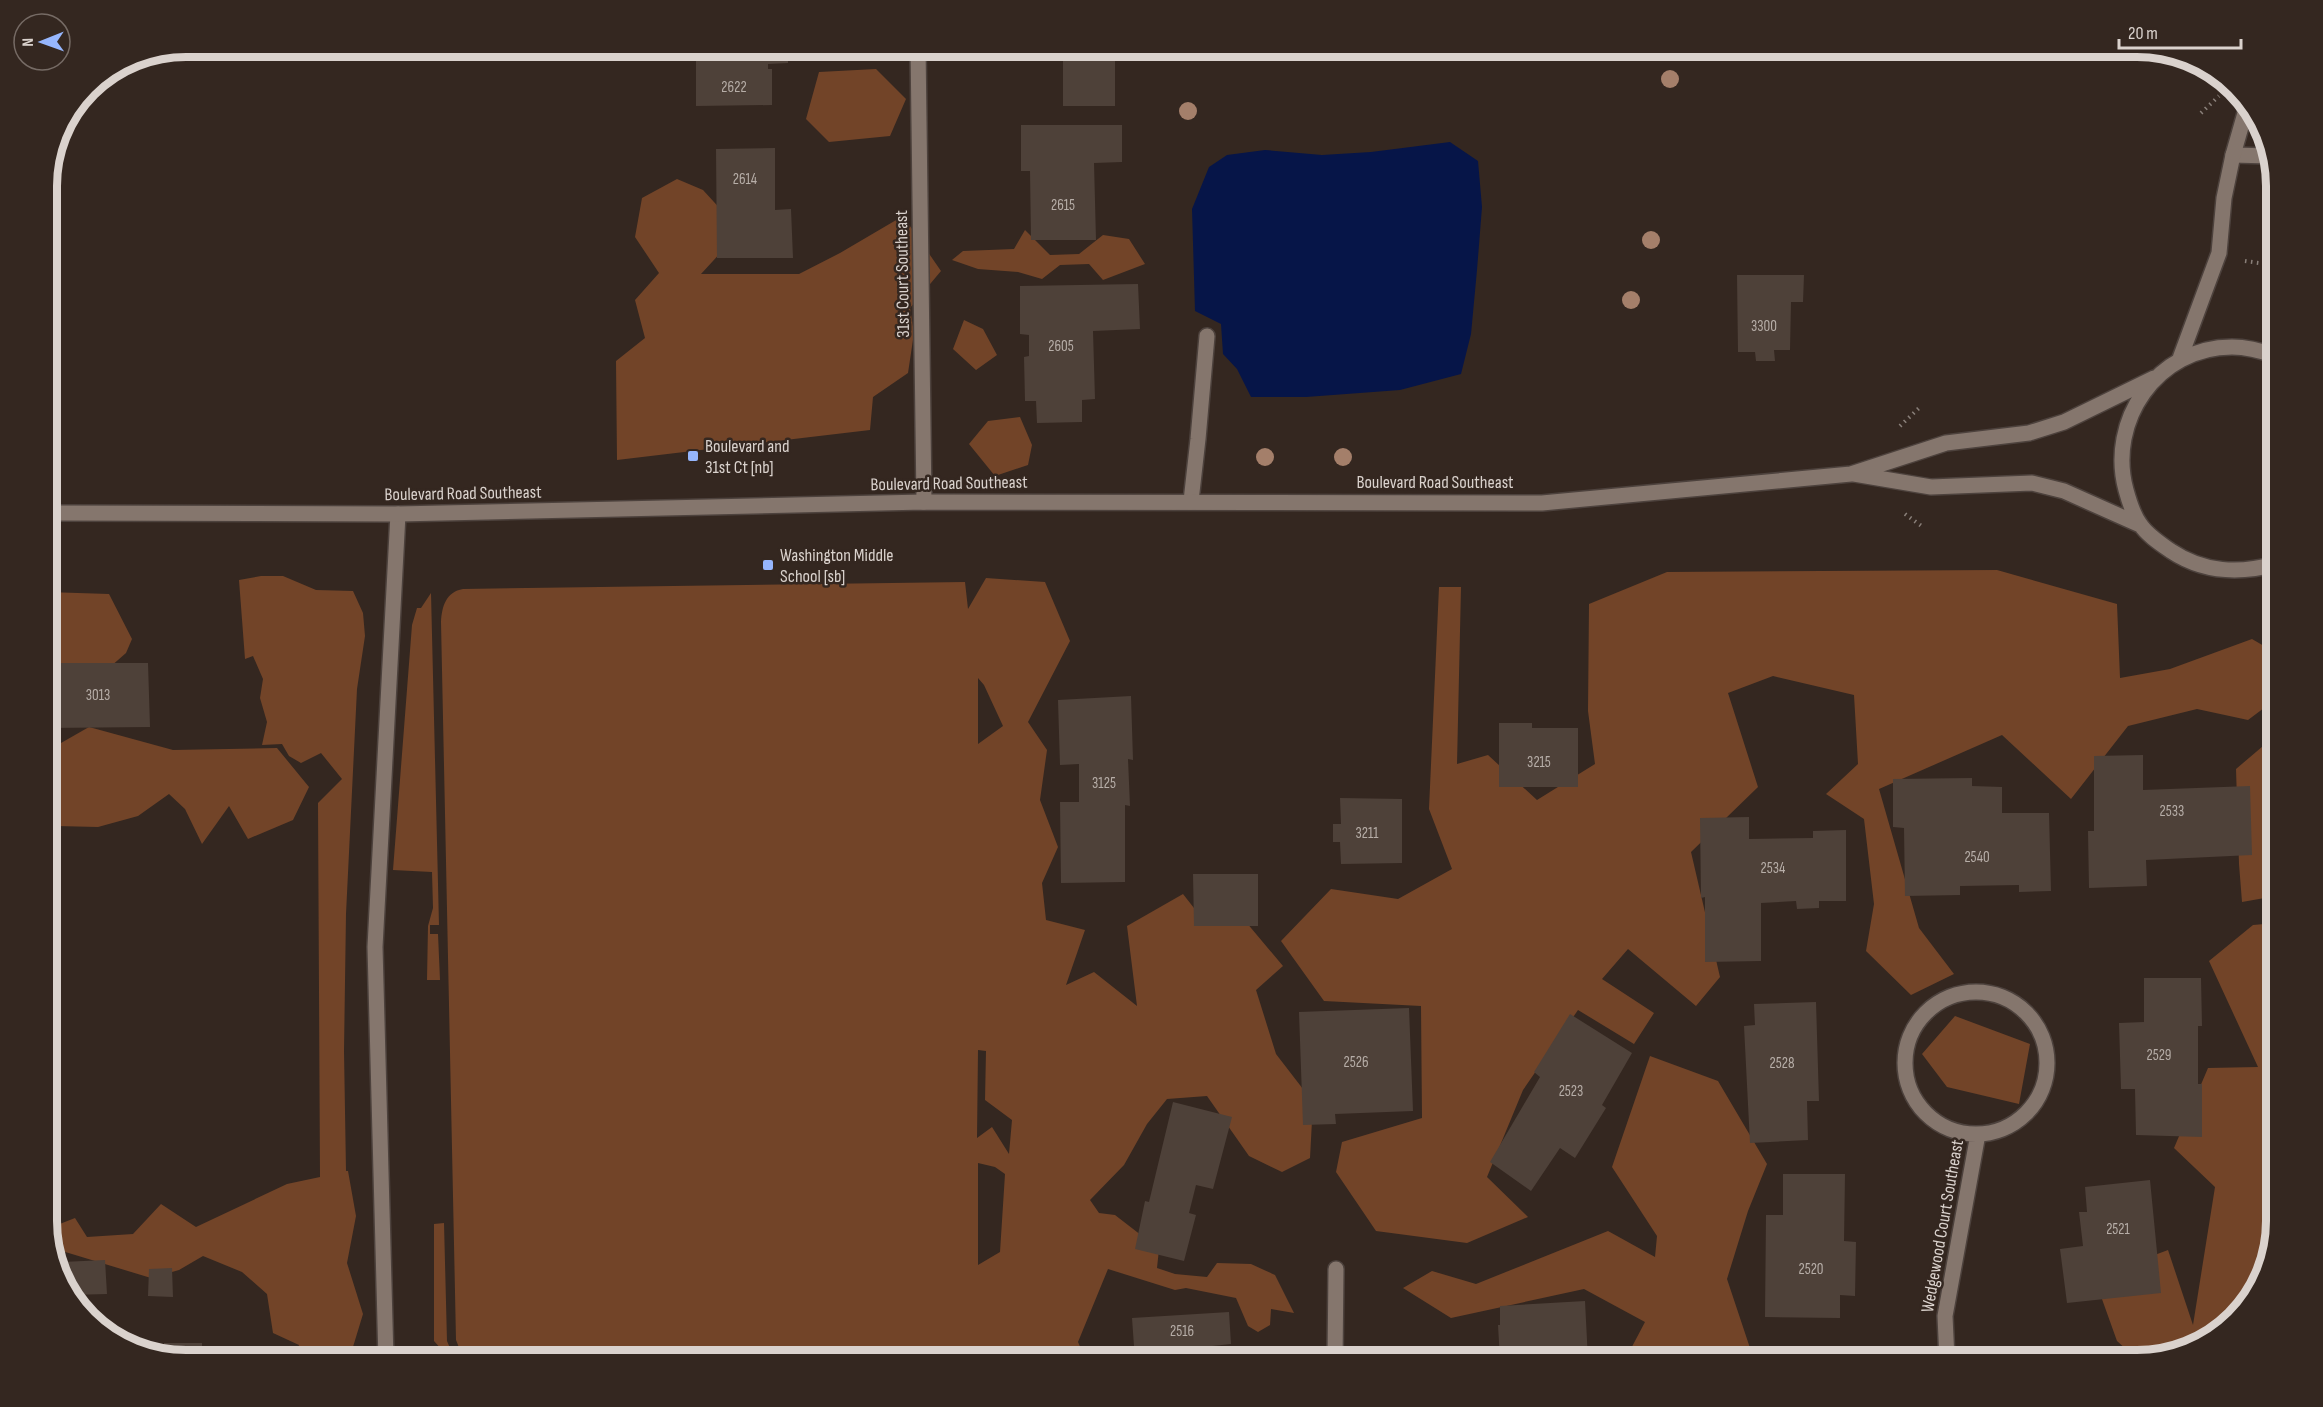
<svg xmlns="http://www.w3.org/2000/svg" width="2323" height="1407" font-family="'Sofia Sans Condensed',sans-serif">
  <rect width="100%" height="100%" fill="#342720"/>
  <path fill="#724428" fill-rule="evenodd" d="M 876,69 L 906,99 L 890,136 L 829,142 L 806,119 L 819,72 Z
    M 677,179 L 703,190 L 725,214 L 724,249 L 701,274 L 799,274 L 840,253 L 903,216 L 941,271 L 910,308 L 914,333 L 908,373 L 873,397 L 870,430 L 617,460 L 616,361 L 645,338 L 635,300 L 659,273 L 635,237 L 642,198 Z
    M 1025,230 L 1050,255 L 1079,254 L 1103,235 L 1129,239 L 1145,264 L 1103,280 L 1089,264 L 1060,265 L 1042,279 L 1018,272 L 978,269 L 952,260 L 963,251 L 1014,249 Z
    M 964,320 L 983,329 L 997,355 L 976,370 L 953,349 Z
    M 1020,417 L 1032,445 L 1028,465 L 995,476 L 969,444 L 988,421 Z
    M 1997,570 L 2117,604 L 2120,678 L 2170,669 L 2252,639 L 2276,653 L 2276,699 L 2248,720 L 2197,709 L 2128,726 L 2071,799 L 2002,735 L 1879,789 L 1919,928 L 1954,974 L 1911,995 L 1866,951 L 1874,904 L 1864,819 L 1826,794 L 1858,764 L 1854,695 L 1773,676 L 1728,693 L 1758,787 L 1691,852 L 1720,977 L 1696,1006 L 1628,949 L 1602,979 L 1654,1013 L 1634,1044 L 1578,1010 L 1523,1090 L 1487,1177 L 1528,1217 L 1467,1243 L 1376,1231 L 1336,1172 L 1342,1142 L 1422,1118 L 1421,1006 L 1324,1001 L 1281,941 L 1331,889 L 1398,899 L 1452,869 L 1429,809 L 1439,587 L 1461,587 L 1457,764 L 1488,755 L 1537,800 L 1595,764 L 1588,711 L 1589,604 L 1667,572 Z
    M 261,576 L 283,576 L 316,590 L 353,591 L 363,613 L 365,636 L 357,689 L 346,914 L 344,1051 L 346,1171 L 348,1171 L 356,1216 L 347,1263 L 363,1314 L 349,1360 L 294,1360 L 299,1345 L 273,1333 L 267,1294 L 242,1272 L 203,1256 L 179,1270 L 151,1278 L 62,1251 L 53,1251 L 47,1229 L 75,1218 L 87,1237 L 133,1234 L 161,1204 L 196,1227 L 287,1184 L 320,1177 L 318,803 L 342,779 L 321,753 L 301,763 L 289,756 L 282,744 L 262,745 L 267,722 L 260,698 L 263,679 L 253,656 L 245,659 L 239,580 Z
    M 986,578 L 1045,582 L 1070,641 L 1028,722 L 1047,750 L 1040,800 L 1058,847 L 1042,883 L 1046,920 L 1085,930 L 1066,985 L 1094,972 L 1137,1006 L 1127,926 L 1183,894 L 1201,917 L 1246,922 L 1283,966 L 1256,990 L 1276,1054 L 1313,1102 L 1310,1158 L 1282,1172 L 1249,1156 L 1207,1096 L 1167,1099 L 1147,1124 L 1124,1165 L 1090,1200 L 1099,1213 L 1115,1215 L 1159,1249 L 1157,1268 L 1175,1274 L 1207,1277 L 1217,1263 L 1251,1264 L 1275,1275 L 1294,1313 L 1271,1309 L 1270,1325 L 1258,1332 L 1248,1326 L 1236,1298 L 1186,1288 L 1175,1290 L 1108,1269 L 1078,1342 L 1086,1360 L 464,1360 L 456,1340 L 441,622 C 442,606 446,592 463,589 L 965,582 L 968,609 ZM 978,678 L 984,685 L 1003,726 L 978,744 ZM 978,1050 L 986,1051 L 985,1100 L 1012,1120 L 1009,1154 L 992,1127 L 977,1138 ZM 978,1163 L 995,1167 L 1005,1174 L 1000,1252 L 978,1265 Z
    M 47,592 L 109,594 L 132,639 L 126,653 L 94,681 L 61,693 L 47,685 Z
    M 431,593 L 439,925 L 430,925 L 430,934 L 438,934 L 440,980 L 427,980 L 428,926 L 433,908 L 432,872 L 393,870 L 412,625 L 417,608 L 421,608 Z
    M 89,727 L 173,750 L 277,748 L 309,787 L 293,820 L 248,839 L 229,806 L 202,844 L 185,809 L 169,794 L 138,816 L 98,827 L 56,826 L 47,835 L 47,751 Z
    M 2276,735 L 2276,896 L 2242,902 L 2239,864 L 2236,769 Z
    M 2276,923 L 2276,1221 L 2258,1291 L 2206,1342 L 2138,1360 L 2117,1341 L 2098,1288 L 2136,1262 L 2168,1250 L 2193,1325 L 2215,1187 L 2174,1148 L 2208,1068 L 2258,1067 L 2209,961 L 2253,925 Z
    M 47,995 L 58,1064 L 47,1062 Z
    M 1955,1016 L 2030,1044 L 2019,1104 L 1947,1087 L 1922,1054 Z
    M 1650,1056 L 1718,1081 L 1767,1164 L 1748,1211 L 1727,1279 L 1754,1360 L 1625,1360 L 1645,1322 L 1584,1289 L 1451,1318 L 1403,1288 L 1432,1271 L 1476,1284 L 1608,1231 L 1655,1257 L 1657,1236 L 1612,1167 Z
    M 444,1223 L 447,1341 L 455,1360 L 443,1360 L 443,1351 L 434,1341 L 434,1224 Z"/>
  <path fill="#061548" d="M 1450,142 L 1478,161 L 1482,207 L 1477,270 L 1471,334 L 1461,374 L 1400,390 L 1306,397 L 1251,397 L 1237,369 L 1223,354 L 1221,324 L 1195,311 L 1192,209 L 1209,167 L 1227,155 L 1265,150 L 1322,155 L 1371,152 Z"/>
  <path fill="#4e4139" d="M 696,46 L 788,46 L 788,63 L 768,64 L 768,69 L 772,69 L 772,105 L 696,106 Z
    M 1016,46 L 1115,46 L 1115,106 L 1063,106 L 1063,56 L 1016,55 Z
    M 1021,125 L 1122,125 L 1122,162 L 1094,163 L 1096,240 L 1031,240 L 1030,171 L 1021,171 Z
    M 775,148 L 775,210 L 791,209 L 793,258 L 717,258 L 716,149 Z
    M 1737,275 L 1804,275 L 1803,302 L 1791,302 L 1790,350 L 1774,350 L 1775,361 L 1756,361 L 1755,352 L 1738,352 Z
    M 1138,284 L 1140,329 L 1093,331 L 1095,399 L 1082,400 L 1082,422 L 1037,423 L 1036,401 L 1025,401 L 1024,357 L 1029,356 L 1029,335 L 1020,334 L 1020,286 Z
    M 47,663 L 148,663 L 150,727 L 47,728 Z
    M 1131,696 L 1133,760 L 1128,759 L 1130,806 L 1125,805 L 1125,882 L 1061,883 L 1060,802 L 1079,802 L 1079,764 L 1060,765 L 1058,700 Z
    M 1499,723 L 1532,723 L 1532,728 L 1578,728 L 1578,787 L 1499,787 Z
    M 2143,755 L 2143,790 L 2250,786 L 2252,855 L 2146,860 L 2147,886 L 2089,888 L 2088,831 L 2094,831 L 2094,756 Z
    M 1972,778 L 1972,786 L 2002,787 L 2002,813 L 2049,813 L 2051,891 L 2019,892 L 2019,885 L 1960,886 L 1960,895 L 1905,896 L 1904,828 L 1893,827 L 1893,779 Z
    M 1340,798 L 1402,799 L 1402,863 L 1341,864 L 1340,842 L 1333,842 L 1333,824 L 1341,824 Z
    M 1749,817 L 1749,839 L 1813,838 L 1813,831 L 1846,830 L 1846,901 L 1819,901 L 1819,908 L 1797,909 L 1796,901 L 1761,903 L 1761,961 L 1705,962 L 1705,897 L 1701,898 L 1700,818 Z
    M 1193,874 L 1258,874 L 1258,926 L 1194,926 Z
    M 2144,978 L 2201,978 L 2202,1026 L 2198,1026 L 2198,1084 L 2202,1084 L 2202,1137 L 2136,1135 L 2135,1089 L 2121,1089 L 2119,1023 L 2144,1022 Z
    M 1816,1002 L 1819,1101 L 1807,1101 L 1808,1140 L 1750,1143 L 1744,1026 L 1755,1025 L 1754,1004 Z
    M 1409,1008 L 1413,1111 L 1335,1114 L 1336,1124 L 1303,1125 L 1299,1012 Z
    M 1570,1014 L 1632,1053 L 1602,1105 L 1606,1108 L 1575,1158 L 1560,1148 L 1531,1191 L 1490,1162 L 1540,1077 L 1534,1072 Z
    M 1173,1102 L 1232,1117 L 1213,1189 L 1196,1185 L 1189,1213 L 1196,1215 L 1184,1261 L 1135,1249 L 1145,1201 L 1149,1202 Z
    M 1783,1174 L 1845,1174 L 1844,1241 L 1856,1242 L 1855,1296 L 1840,1295 L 1840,1318 L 1765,1317 L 1766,1215 L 1783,1215 Z
    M 2150,1180 L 2161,1293 L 2067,1303 L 2060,1249 L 2083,1246 L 2079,1212 L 2087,1212 L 2085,1187 Z
    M 56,1259 L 62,1259 L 62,1262 L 105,1260 L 107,1294 L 70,1295 L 65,1291 Z
    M 172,1268 L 173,1297 L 148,1296 L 149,1269 Z
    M 1585,1301 L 1588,1360 L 1500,1360 L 1498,1325 L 1500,1325 L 1500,1306 Z
    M 1229,1312 L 1231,1344 L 1203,1347 L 1204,1360 L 1135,1360 L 1132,1318 Z
    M 164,1343 L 202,1343 L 202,1360 L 186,1360 L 164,1354 Z"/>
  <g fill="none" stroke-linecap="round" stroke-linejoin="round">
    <g stroke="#4d423d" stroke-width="18">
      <path id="lane" d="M 2233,155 L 2270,156
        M 1191,501 L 1198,439 L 1207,336
        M 386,1360 L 375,947 L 398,514"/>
    </g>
    <g stroke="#4d423d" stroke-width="18">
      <path id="street" d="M 918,46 L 924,502
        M1905 1063a71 71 0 1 1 142 0a71 71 0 1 1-142 0Z
        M 1335,1360 L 1336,1269
        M 1947,1360 L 1945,1316 L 1978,1134"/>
    </g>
    <g stroke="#4d423d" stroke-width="18">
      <path id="secondary" d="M 2270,157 L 2276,234
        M 2276,356 C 2262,351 2247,347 2232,347 C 2157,347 2107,421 2126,490 C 2129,501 2133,515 2140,524 C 2147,535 2161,544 2171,551 C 2204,573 2239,574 2276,564
        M 2179,361 L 2219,253 L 2224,198 L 2233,155 L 2247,106
        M 1854,474 L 1931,487 L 2032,483 L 2064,491 L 2140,525
        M 47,513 L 398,514 L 924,502 L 1542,503 L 1851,474 L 1946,443 L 2029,433 L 2064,422 L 2154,378"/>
    </g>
    <path stroke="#8a807a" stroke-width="4" stroke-dasharray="1.5 4.5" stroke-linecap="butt" d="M 2201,113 L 2219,96
      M 2245,261 L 2259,263
      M 1900,426 L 1919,408
      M 1905,514 L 1923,527"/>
    <use href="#lane" stroke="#85766d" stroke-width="15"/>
    <use href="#street" stroke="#85766d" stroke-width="15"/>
    <use href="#secondary" stroke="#85766d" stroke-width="15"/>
  </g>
  <g fill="#a47f6a">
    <circle cx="1670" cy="79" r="9"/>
    <circle cx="1188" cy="111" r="9"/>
    <circle cx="1651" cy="240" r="9"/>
    <circle cx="1631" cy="300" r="9"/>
    <circle cx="1265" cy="457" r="9"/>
    <circle cx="1343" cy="457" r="9"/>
  </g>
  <g fill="#96b6fd" stroke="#342720" stroke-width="2">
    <rect x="687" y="450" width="12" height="12" rx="3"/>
    <rect x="762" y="559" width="12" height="12" rx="3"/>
  </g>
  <g text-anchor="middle" stroke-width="5" stroke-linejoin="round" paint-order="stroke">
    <g font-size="15" fill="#b7aea8">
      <text x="734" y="92">2622</text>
      <text x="745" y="184">2614</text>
      <text x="1063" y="210">2615</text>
      <text x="1764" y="331">3300</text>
      <text x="1061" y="351">2605</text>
      <text x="98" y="700">3013</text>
      <text x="1539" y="767">3215</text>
      <text x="1104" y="788">3125</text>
      <text x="2172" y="816">2533</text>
      <text x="1367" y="838">3211</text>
      <text x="1977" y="862">2540</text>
      <text x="1773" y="873">2534</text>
      <text x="2159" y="1060">2529</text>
      <text x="1356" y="1067">2526</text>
      <text x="1782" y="1068">2528</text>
      <text x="1571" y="1096">2523</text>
      <text x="2118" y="1234">2521</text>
      <text x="1811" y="1274">2520</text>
      <text x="1182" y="1336">2516</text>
    </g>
    <g font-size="18" fill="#dad2cd" stroke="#342720">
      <text transform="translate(902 274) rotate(-91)" y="6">31st Court Southeast</text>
      <text x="1435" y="488">Boulevard Road Southeast</text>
      <text transform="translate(949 483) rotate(-1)" y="6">Boulevard Road Southeast</text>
      <text transform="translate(463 493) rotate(-1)" y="6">Boulevard Road Southeast</text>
      <text transform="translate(1942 1226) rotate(-80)" y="6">Wedgewood Court Southeast</text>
    </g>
    <g font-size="18" fill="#dad2cd" stroke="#342720" text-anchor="start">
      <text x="705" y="452">Boulevard and<tspan x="705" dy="21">31st Ct [nb]</tspan></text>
      <text x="780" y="561">Washington Middle<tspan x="780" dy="21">School [sb]</tspan></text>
    </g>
  </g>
  <path d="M0 0H2323V1407H0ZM186 57H2137A129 129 0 0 1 2266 186V1221A129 129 0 0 1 2137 1350H186A129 129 0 0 1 57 1221V186A129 129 0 0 1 186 57Z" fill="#342720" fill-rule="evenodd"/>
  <path fill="none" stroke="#dad2cd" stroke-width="8" d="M186 57H2137A129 129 0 0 1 2266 186V1221A129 129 0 0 1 2137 1350H186A129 129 0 0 1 57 1221V186A129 129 0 0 1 186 57Z"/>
  <g transform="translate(42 42) rotate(269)"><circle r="28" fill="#342720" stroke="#766b65" stroke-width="1.5"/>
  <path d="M0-4.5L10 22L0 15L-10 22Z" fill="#96b6fd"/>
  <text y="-9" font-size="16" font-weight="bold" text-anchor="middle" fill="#dad2cd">N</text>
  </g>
  <path d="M2119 39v9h122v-9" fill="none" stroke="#dad2cd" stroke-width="3"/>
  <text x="2128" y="39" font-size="18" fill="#dad2cd" stroke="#342720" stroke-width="4.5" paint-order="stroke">20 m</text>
</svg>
